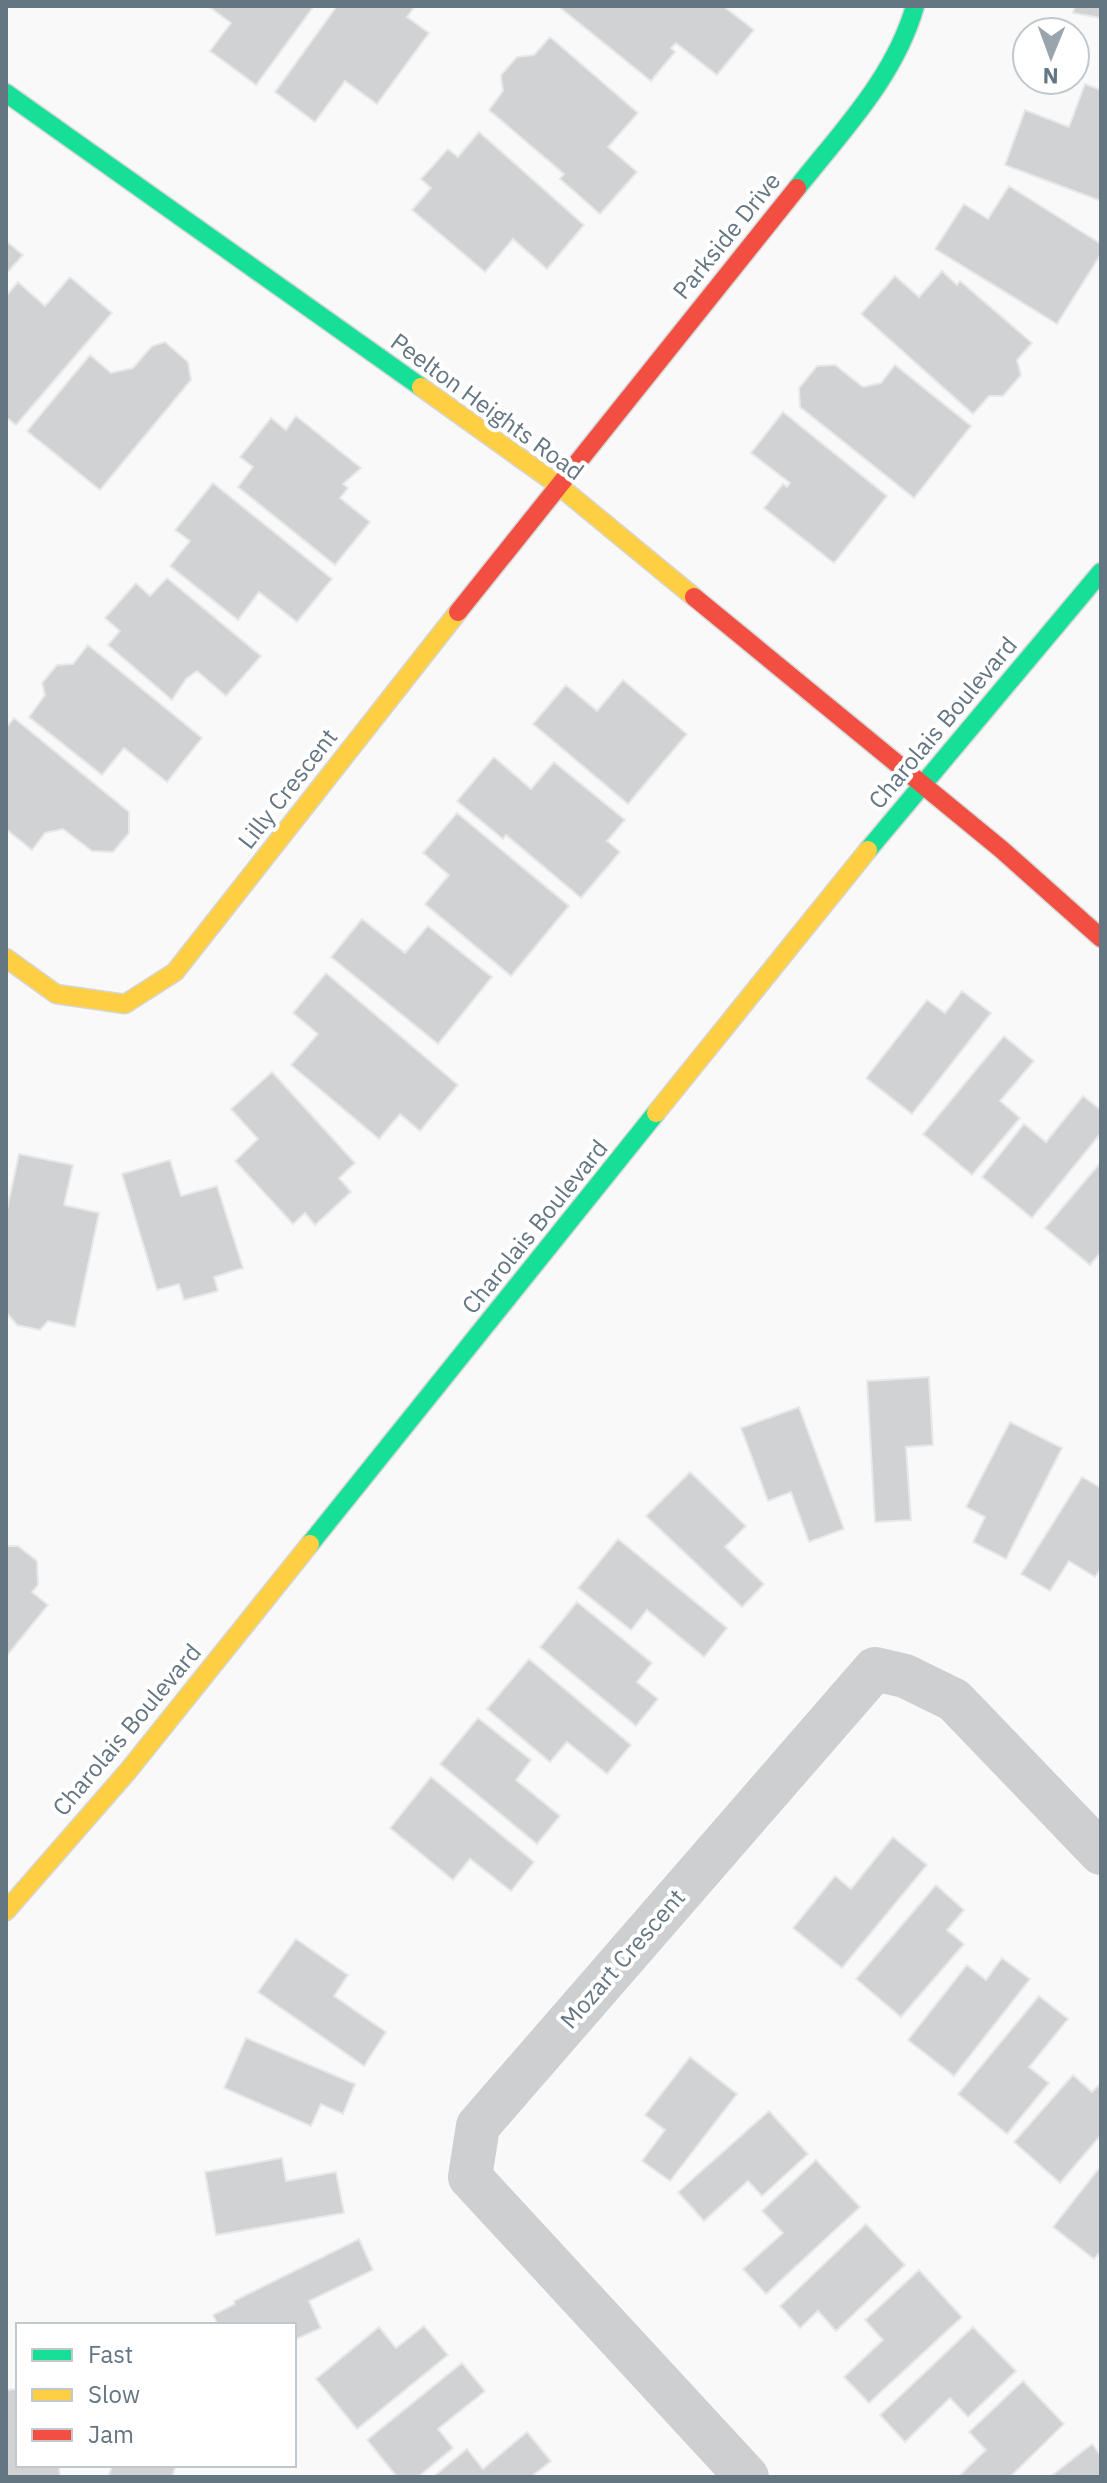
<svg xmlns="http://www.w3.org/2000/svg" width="1107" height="2483" font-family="'IBM Plex Sans',sans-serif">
  <rect width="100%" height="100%" fill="#f9f9f9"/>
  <path fill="#d0d2d3" stroke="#e8e8e8" stroke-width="2" d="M 208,6 L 314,6 L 256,85 L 210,51 L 231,23 Z
    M 337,6 L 415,6 L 407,17 L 429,33 L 377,104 L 345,81 L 315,122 L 275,92 Z
    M 558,6 L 723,6 L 754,30 L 717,75 L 676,43 L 671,48 L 675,52 L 651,81 Z
    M 1075,6 L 1101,6 L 1101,18 L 1073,13 Z
    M 550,37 L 638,113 L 608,147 L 637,172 L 600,214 L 560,179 L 564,174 L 489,110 L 503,91 L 501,75 L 517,57 L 534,55 Z
    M 1085,84 L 1101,90 L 1101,201 L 1005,165 L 1025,110 L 1069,127 Z
    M 479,132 L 584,225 L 547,269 L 513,239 L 485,272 L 412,210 L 431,188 L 421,179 L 448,149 L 458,157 Z
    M 1009,186 L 1101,244 L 1101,254 L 1057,324 L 935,249 L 964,204 L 988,219 Z
    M 6,241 L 23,255 L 6,274 Z
    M 942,271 L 957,285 L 960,281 L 1032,343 L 1017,360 L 1021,375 L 1003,396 L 989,396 L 973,414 L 861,314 L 895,276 L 919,297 Z
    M 70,277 L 112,313 L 16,425 L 6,417 L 6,296 L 18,282 L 45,306 Z
    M 165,342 L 188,362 L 191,380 L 100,490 L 27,431 L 90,355 L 111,373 L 133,368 L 152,346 Z
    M 835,365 L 863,387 L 881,383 L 895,365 L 971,426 L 914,498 L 800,407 L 799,388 L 817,366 Z
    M 783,412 L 887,496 L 834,563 L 764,508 L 783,484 L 787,487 L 790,483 L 751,453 Z
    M 296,416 L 361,468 L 343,484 L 348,488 L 340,498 L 370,522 L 335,565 L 238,487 L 253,467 L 240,457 L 271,418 L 286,430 Z
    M 213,483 L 332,579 L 297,622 L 259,592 L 238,620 L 170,566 L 190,541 L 175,530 Z
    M 167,578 L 261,656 L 226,696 L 197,671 L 186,679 L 172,700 L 108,645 L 120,631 L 105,618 L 136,583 L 150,596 Z
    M 88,645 L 202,738 L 167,782 L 124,748 L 102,775 L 29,717 L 45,695 L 42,683 L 57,665 L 73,664 Z
    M 623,680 L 687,734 L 628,804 L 533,724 L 566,685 L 597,711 Z
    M 14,718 L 129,812 L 129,833 L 113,852 L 92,851 L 63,829 L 45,833 L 32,850 L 6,829 L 6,728 Z
    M 494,757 L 531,789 L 554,762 L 625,820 L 607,841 L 620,852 L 581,898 L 506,835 L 503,839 L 457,801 Z
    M 457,813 L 569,906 L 511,976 L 425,904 L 449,875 L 423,853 Z
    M 362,919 L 405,953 L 428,926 L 492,977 L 438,1044 L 331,957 Z
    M 326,973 L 458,1085 L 420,1131 L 400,1114 L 379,1139 L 291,1065 L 318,1034 L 293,1013 Z
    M 962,991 L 991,1013 L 912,1114 L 866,1078 L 927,1000 L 945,1013 Z
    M 1004,1036 L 1034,1061 L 1000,1101 L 1020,1118 L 972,1175 L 923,1134 Z
    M 272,1072 L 355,1163 L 339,1178 L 351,1192 L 315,1225 L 305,1213 L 293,1224 L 235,1161 L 258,1139 L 231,1109 Z
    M 1083,1096 L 1101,1110 L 1101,1133 L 1032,1218 L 982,1177 L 1024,1124 L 1046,1142 Z
    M 19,1154 L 73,1165 L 64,1205 L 99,1213 L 75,1327 L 48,1321 L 40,1330 L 17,1325 L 6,1312 L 6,1214 Z
    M 170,1160 L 181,1196 L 217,1186 L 243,1268 L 214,1277 L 218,1291 L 184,1300 L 179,1284 L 157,1290 L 122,1174 Z
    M 1101,1162 L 1101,1252 L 1090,1265 L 1045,1228 Z
    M 929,1377 L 933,1445 L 906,1447 L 911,1520 L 875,1522 L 867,1381 Z
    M 799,1407 L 844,1529 L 809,1542 L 791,1492 L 768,1501 L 741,1428 Z
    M 1010,1422 L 1062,1448 L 1006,1559 L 973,1542 L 985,1517 L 966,1507 Z
    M 690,1472 L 746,1526 L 725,1547 L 764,1584 L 742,1607 L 646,1516 Z
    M 1082,1477 L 1101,1488 L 1101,1568 L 1095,1577 L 1069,1561 L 1050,1591 L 1021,1574 Z
    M 618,1539 L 727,1628 L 704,1657 L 647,1610 L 631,1630 L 578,1588 Z
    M 6,1546 L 18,1546 L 37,1561 L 38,1585 L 32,1592 L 48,1605 L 6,1657 Z
    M 577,1602 L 652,1663 L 637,1682 L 658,1699 L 636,1726 L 540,1647 Z
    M 529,1659 L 631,1745 L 607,1774 L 567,1742 L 550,1762 L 487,1709 Z
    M 478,1718 L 531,1760 L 516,1780 L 560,1816 L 537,1844 L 440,1764 Z
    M 431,1777 L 534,1862 L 511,1891 L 470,1859 L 453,1880 L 390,1828 Z
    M 893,1837 L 927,1865 L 842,1968 L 793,1928 L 835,1876 L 851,1889 Z
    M 936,1885 L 964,1910 L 947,1930 L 964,1944 L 901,2017 L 856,1979 Z
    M 296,1939 L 348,1975 L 334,1996 L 386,2032 L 364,2066 L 258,1992 Z
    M 1002,1958 L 1030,1979 L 954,2076 L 908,2040 L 967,1965 L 986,1980 Z
    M 1039,1996 L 1068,2019 L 1029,2067 L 1049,2083 L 1007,2134 L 958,2094 Z
    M 246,2038 L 355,2084 L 343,2114 L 321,2104 L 311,2126 L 224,2088 Z
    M 690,2057 L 737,2094 L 670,2181 L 642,2161 L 665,2130 L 645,2115 Z
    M 1073,2075 L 1092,2092 L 1101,2083 L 1101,2135 L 1060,2183 L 1014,2142 Z
    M 769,2111 L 808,2154 L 762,2196 L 748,2181 L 704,2221 L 678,2192 Z
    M 282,2158 L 286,2181 L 336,2172 L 344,2213 L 216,2235 L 205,2172 Z
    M 816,2160 L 860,2207 L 766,2294 L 743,2269 L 783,2233 L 762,2211 Z
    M 1101,2166 L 1101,2251 L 1094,2259 L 1053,2227 Z
    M 866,2224 L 905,2265 L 836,2331 L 818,2311 L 800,2328 L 780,2306 Z
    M 359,2239 L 373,2270 L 309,2301 L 321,2328 L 294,2340 L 294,2325 L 218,2325 L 213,2315 L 235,2304 L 234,2301 Z
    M 919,2270 L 962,2317 L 869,2403 L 844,2377 L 883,2340 L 865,2320 Z
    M 424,2326 L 448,2355 L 357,2429 L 316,2379 L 379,2327 L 396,2348 Z
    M 973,2327 L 1016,2371 L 968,2417 L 950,2398 L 905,2442 L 880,2415 Z
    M 462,2363 L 485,2391 L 438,2429 L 453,2448 L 418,2477 L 397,2477 L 367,2440 Z
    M 1023,2381 L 1064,2424 L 1010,2477 L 958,2477 L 986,2450 L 969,2432 Z
    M 18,2389 L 18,2465 L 59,2465 L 60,2477 L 6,2477 L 6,2390 Z
    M 527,2432 L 551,2461 L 531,2477 L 433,2477 L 467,2449 L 483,2469 Z
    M 1092,2444 L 1101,2456 L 1101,2477 L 1050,2477 Z
    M 109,2465 L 176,2465 L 172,2477 L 108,2477 L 112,2466 Z"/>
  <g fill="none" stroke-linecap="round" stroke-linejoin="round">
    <g stroke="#d5d6d7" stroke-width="21">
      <path id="fast" d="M 6,93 L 421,387
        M 797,188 C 842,131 895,77 915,6
        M 868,850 L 1101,572
        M 310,1544 L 656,1113"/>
    </g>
    <g stroke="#d5d6d7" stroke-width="21">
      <path id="slow" d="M 421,387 L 558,485 L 694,597
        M 6,958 L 56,994 L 125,1004 L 175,972 L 458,612
        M 656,1113 L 868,850
        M 6,1911 L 128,1771 L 310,1544"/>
    </g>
    <g stroke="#d5d6d7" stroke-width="21">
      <path id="jam" d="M 694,597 L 1001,849 L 1101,938
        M 458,612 L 797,188"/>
    </g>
    <path stroke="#cecfd0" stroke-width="44" d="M 747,2477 L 470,2177 L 478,2126 L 875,1669 L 905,1676 L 954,1700 L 1101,1853"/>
    <use href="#fast" stroke="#16e098" stroke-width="18"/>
    <use href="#slow" stroke="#ffcf43" stroke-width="18"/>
    <use href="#jam" stroke="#f24e42" stroke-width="18"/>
  </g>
  <g text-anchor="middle" stroke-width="8" stroke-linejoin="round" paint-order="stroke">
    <g font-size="24" fill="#657683" stroke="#fff">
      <text transform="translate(727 236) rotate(-51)" y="8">Parkside Drive</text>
      <text transform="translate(487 407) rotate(36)" y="8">Peelton Heights Road</text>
      <text transform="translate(943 723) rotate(-50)" y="8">Charolais Boulevard</text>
      <text transform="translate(288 789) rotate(-52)" y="8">Lilly Crescent</text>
      <text transform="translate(535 1227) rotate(-51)" y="8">Charolais Boulevard</text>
      <text transform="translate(127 1730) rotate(-50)" y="8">Charolais Boulevard</text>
      <text transform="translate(623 1959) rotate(-49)" y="8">Mozart Crescent</text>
    </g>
  </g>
  <rect width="1107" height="2483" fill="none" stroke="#657683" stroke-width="16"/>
  <rect x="16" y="2323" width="280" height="144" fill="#ffffff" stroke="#c1c8cd" stroke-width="2"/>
  <rect x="32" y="2349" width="40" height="12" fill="#16e098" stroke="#c1c8cd" stroke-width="2"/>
  <text x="88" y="2363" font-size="24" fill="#657683">Fast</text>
  <rect x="32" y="2389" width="40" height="12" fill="#ffcf43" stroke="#c1c8cd" stroke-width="2"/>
  <text x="88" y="2403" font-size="24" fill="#657683">Slow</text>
  <rect x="32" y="2429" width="40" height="12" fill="#f24e42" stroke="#c1c8cd" stroke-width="2"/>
  <text x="88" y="2443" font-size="24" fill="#657683">Jam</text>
  <g transform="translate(1051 56) rotate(181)"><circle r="38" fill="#ffffff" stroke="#c1c8cd" stroke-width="2"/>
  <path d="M0-6L14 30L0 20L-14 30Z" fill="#99a4ac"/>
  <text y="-12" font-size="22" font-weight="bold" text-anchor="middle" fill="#657683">N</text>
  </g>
</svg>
